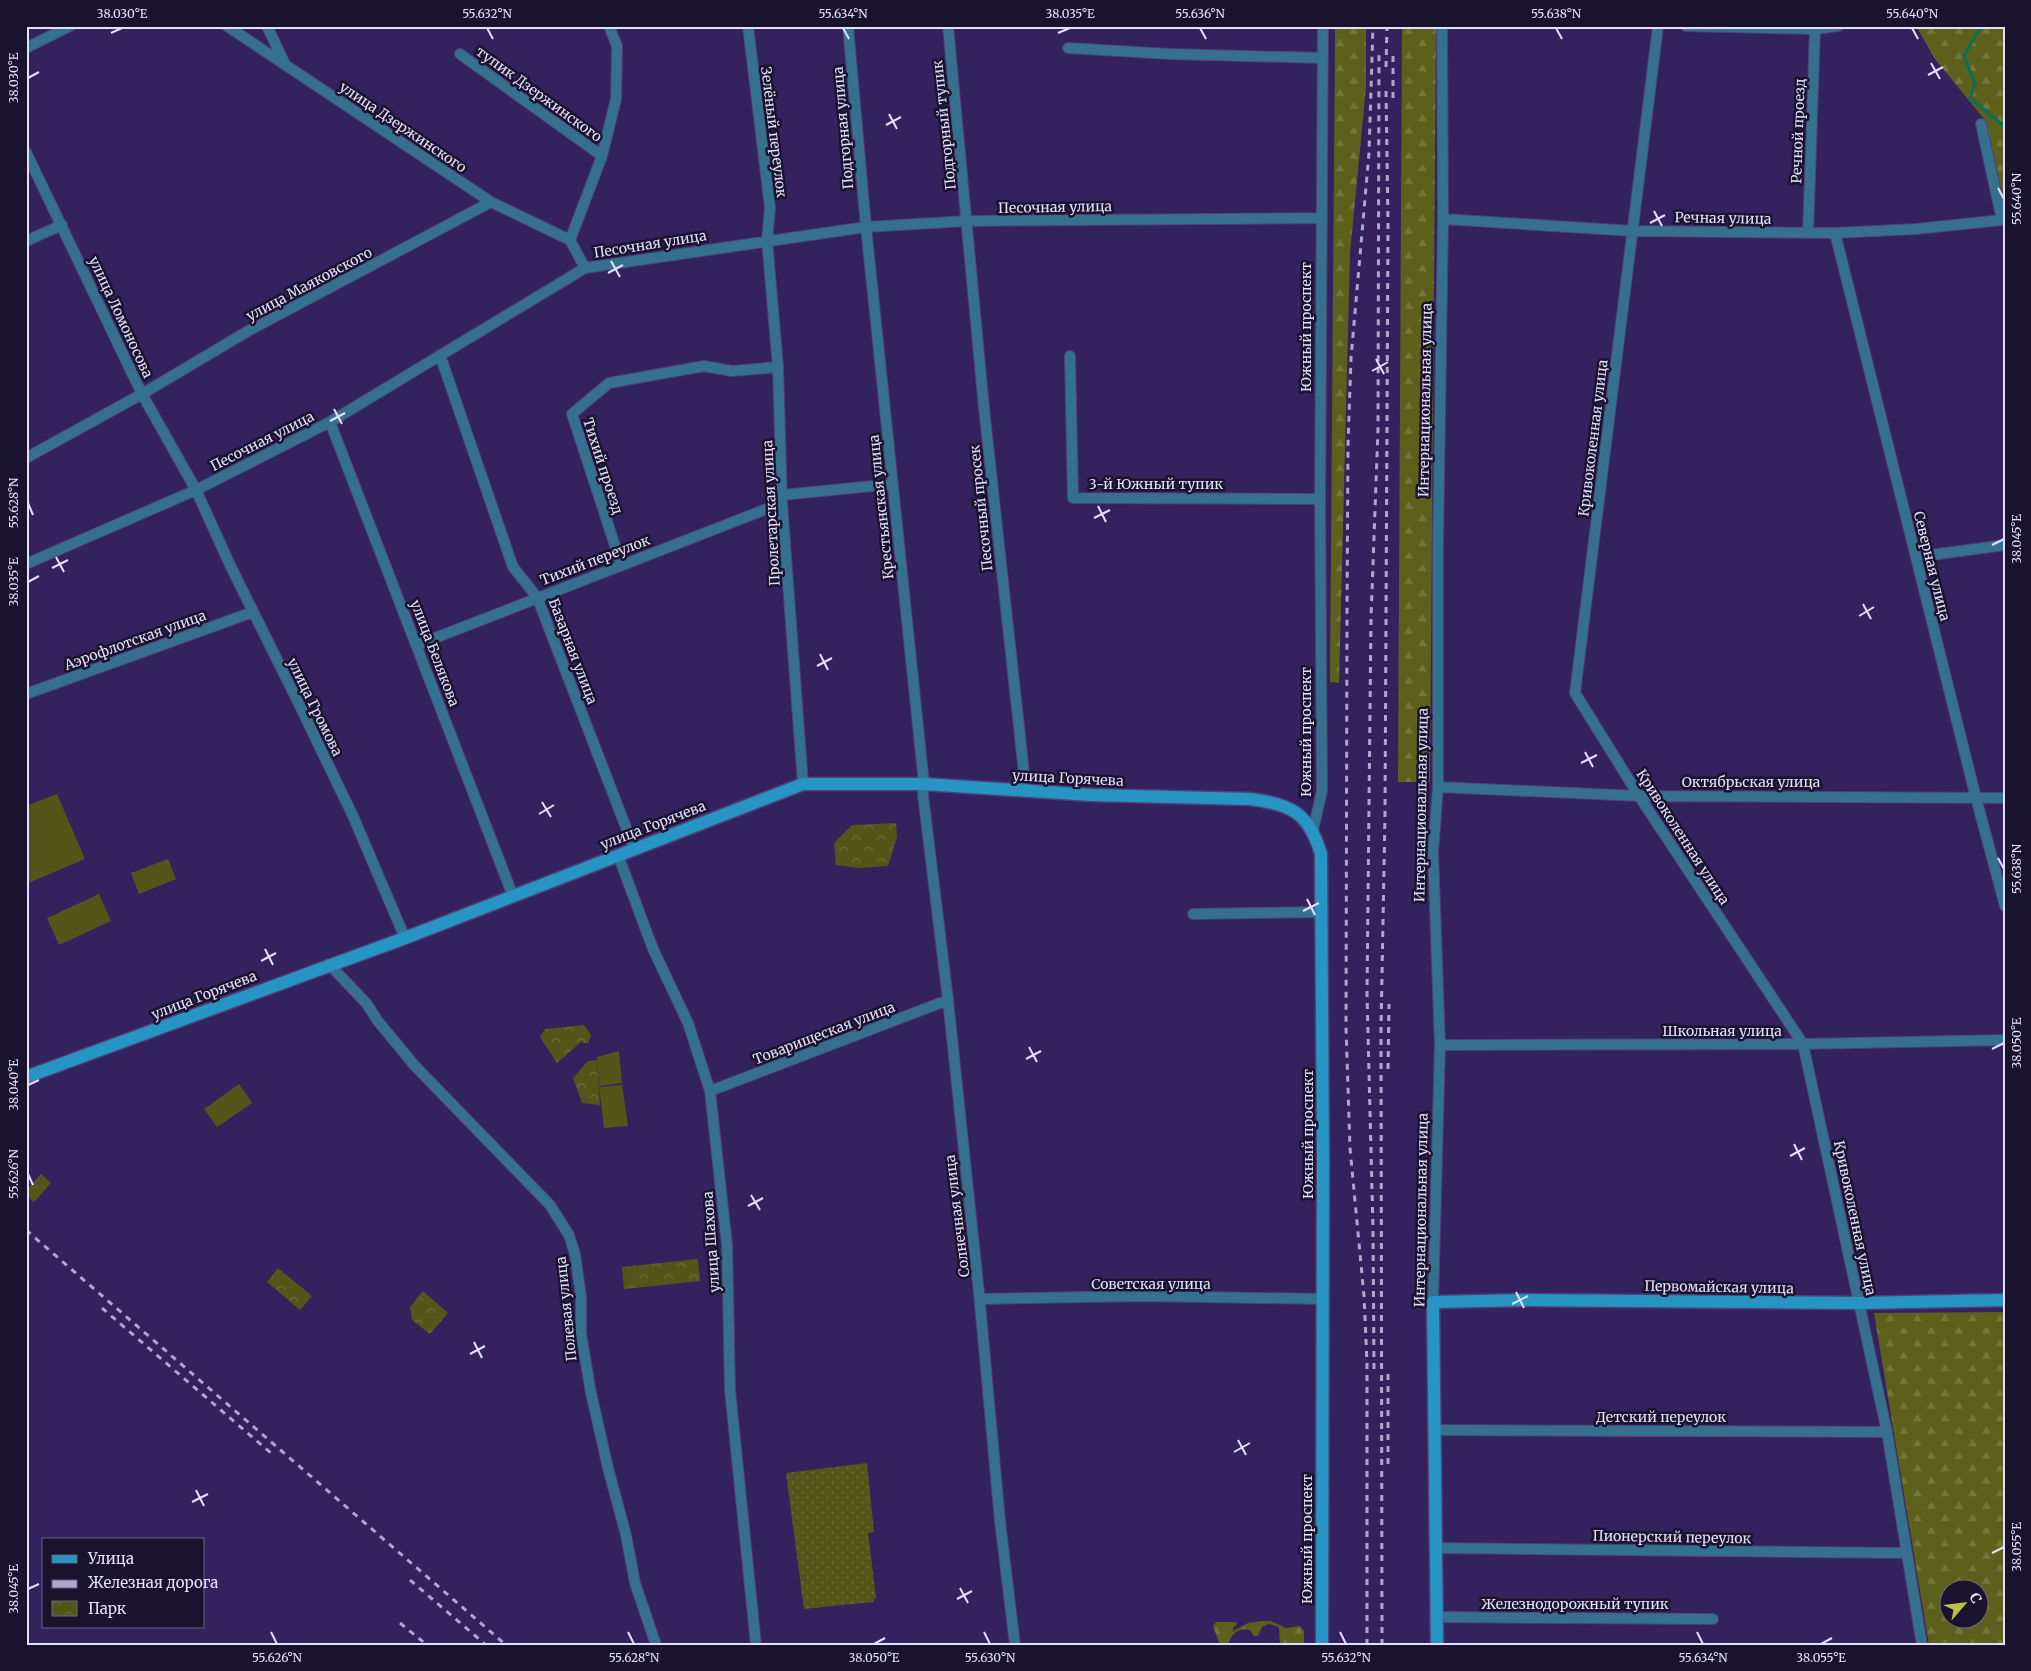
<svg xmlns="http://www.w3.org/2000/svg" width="2031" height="1671" font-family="Merriweather,serif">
  <defs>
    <pattern id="grass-dots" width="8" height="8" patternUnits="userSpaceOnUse" patternTransform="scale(1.25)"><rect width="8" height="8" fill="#535619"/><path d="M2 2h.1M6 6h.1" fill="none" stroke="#6c6e3b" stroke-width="1.8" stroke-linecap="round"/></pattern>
    <pattern id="forest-firs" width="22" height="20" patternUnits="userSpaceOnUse" patternTransform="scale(1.25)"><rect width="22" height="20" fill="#5d601a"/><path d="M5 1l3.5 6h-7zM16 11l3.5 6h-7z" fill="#74763c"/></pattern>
    <pattern id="park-crowns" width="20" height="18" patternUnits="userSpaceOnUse" patternTransform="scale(1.25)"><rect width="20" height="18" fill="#535619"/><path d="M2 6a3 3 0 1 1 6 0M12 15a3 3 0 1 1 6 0" fill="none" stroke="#6c6e3b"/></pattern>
  </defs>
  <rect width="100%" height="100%" fill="#33225e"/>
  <path fill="url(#grass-dots)" d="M 867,1463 L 874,1532 L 868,1533 L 876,1597 L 873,1602 L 804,1609 L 786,1473 Z"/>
  <path fill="url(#forest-firs)" fill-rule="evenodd" d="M 1335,26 L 1366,26 L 1366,87 L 1350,253 L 1339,683 L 1330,682 Z
    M 1402,26 L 1436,26 L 1430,782 L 1398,782 Z
    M 1916,26 L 2005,26 L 2004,205 L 1985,120 L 1935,59 Z
    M 2005,1312 L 2005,1645 L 1929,1645 L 1874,1313 ZM 1978,1588 L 1978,1618 L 1948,1618 L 1948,1588 Z
    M 1263,1621 L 1271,1621 L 1286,1628 L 1300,1626 L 1304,1631 L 1304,1645 L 1280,1645 L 1279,1627 L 1269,1624 L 1262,1627 L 1258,1636 L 1254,1636 L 1250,1630 C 1239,1627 1231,1634 1228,1645 L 1220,1645 L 1213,1626 L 1216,1622 L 1236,1622 L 1237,1624 L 1233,1628 L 1233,1631 L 1248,1623 Z"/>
  <path fill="url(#park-crowns)" d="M 896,823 L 897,837 L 888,866 L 859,868 L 836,865 L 834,843 L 852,825 Z
    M 584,1025 L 591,1035 L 588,1044 L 581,1042 L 557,1063 L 540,1037 L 545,1029 Z
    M 597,1060 L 600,1105 L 582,1103 L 573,1078 L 588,1061 Z
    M 698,1259 L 700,1281 L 624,1289 L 622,1267 Z
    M 278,1268 L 312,1296 L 300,1310 L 267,1282 Z
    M 423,1291 L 448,1313 L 430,1334 L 412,1320 L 410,1307 Z"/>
  <path fill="#535619" d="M 57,794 L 85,859 L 26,884 L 26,806 Z
    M 168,859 L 176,879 L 139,894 L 131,873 Z
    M 99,894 L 111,921 L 59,945 L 47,918 Z
    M 619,1051 L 622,1083 L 599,1086 L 597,1057 Z
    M 239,1084 L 252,1103 L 217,1127 L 204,1109 Z
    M 622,1085 L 628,1126 L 604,1128 L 599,1087 Z
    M 41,1174 L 51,1183 L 34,1202 L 26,1195 L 26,1191 Z"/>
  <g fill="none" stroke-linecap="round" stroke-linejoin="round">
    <path stroke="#0a6e58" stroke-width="3" d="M 1981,26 L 1964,56 L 1975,84 L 1970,98 L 2005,127"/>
    <g stroke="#4f4077" stroke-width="12">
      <path id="minor" d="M 227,26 L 491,202 L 570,240
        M 267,26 L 285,64
        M 748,26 L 770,208 L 767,240 L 778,367 L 782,503 L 803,784
        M 848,26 L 866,227 L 924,784 L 923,795 L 948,1000 L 979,1293 L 1000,1521 L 1015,1645
        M 948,26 L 984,408 L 1026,791
        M 1658,26 L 1575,693 L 1639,796 L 1803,1044 L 1887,1432 L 1922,1645
        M 1686,26 L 1815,29 L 1838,26
        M 26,48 L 70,26
        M 1068,48 L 1170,54 L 1323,58
        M 460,54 L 602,156
        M 1981,124 L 2002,220 L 2005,219
        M 26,152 L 142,394 L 196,490 L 230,565 L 298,702 L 353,816 L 405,938
        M 1443,219 L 1633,231 L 1835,233 L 1916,229 L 2002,220
        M 1808,233 L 1815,29
        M 1835,233 L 1976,798 L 2005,906
        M 26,241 L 62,225
        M 585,268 L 570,240 L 602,156 L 616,99 L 617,46 L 609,26
        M 440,355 L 513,567 L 537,597 L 634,848
        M 1070,356 L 1073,498 L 1320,499
        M 330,422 L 513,896
        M 26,458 L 142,394 L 248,331 L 491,202
        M 782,495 L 893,484
        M 1916,557 L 2005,545
        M 26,564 L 196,490 L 330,422 L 585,268 L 866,227 L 967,221 L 1322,218
        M 621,564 L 572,414 L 609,383 L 704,366 L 732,371 L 778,367
        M 417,645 L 782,503
        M 26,694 L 253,612
        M 1438,787 L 1639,796 L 2005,798
        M 1313,830 L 1322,791 L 1320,499 L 1323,26
        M 618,855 L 653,949 L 688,1023 L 710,1091 L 727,1245 L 730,1390 L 756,1645
        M 1193,914 L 1322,912
        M 329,964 L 367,1004 L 377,1020 L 415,1066 L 550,1205 L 569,1235 L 575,1254 L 581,1297 L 581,1334 L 591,1393 L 608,1468 L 626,1535 L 635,1583 L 656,1645
        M 1440,1045 L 1803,1044 L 2005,1040
        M 710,1091 L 948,1000
        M 980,1299 L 1144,1296 L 1323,1299
        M 1433,1302 L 1440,1045 L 1433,852 L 1438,787 L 1438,543 L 1443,219 L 1442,26
        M 1435,1430 L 1887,1432
        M 1437,1548 L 1907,1553
        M 1437,1617 L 1713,1619"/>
    </g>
    <g stroke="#4f4077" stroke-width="15">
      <path id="secondary" d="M 26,1077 L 405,938 L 803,784 L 924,784 L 1092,795 L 1250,799 C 1291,804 1309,813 1321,854 L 1323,1161 L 1322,1645
        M 1437,1645 L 1433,1302 L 1526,1300 L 1859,1303 L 2005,1300"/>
    </g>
    <use href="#minor" stroke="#35718f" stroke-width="10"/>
    <use href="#secondary" stroke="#2695c4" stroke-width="12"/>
    <path stroke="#aea6cd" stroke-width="3" stroke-dasharray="6 6" stroke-linecap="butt" d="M 1393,56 L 1393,101
      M 1386,67 L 1387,26
      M 1388,1069 L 1389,1004
      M 26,1230 L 506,1645
      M 102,1308 L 272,1454
      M 1374,1369 L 1373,1229 L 1367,994 L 1371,618 L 1378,429 L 1379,54
      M 1388,1374 L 1388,1466
      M 410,1580 L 486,1645
      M 400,1623 L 427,1645
      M 1367,1645 L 1367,1363 L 1364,1296 L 1350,1148 L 1346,1028 L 1347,615 L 1348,445 L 1351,358 L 1369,153 L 1373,26
      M 1382,1645 L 1381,1028 L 1385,815 L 1388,223 L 1386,90"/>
  </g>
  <path fill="none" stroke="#e3dffd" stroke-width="2" d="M 487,28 L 493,39M 843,28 L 849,39M 1200,28 L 1206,39M 1556,28 L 1562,39M 1912,28 L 1918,39M 111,33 L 122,28M 1058,33 L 1070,28M 1931,63 L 1940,79M 1928,75 L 1943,67M 28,78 L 39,72M 889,114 L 897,129M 886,125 L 901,117M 1998,188 L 2004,199M 1654,211 L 1662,226M 1650,223 L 1665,215M 611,261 L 620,277M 608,273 L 623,265M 1376,359 L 1384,374M 1372,371 L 1388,362M 334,409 L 342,424M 330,421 L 345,413M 28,503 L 33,515M 1098,506 L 1106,522M 1094,518 L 1110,510M 1992,545 L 2004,539M 56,557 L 64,572M 52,568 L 68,560M 28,582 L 39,576M 1863,604 L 1871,619M 1859,616 L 1874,607M 820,654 L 828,670M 817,666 L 832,658M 1585,752 L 1593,767M 1581,763 L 1597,755M 542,802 L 551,817M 539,814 L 554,805M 1998,858 L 2004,869M 1307,899 L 1315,915M 1303,911 L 1319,903M 265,949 L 273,965M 261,961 L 276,953M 1029,1047 L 1037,1062M 1992,1049 L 2004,1043M 1026,1059 L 1041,1051M 28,1085 L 39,1080M 1794,1144 L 1802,1160M 1790,1156 L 1805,1148M 28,1174 L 33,1185M 751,1195 L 760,1210M 748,1206 L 763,1198M 1516,1292 L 1524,1308M 1512,1304 L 1528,1296M 474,1342 L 482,1358M 470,1354 L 485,1346M 1238,1440 L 1246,1455M 1234,1452 L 1250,1443M 196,1490 L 204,1506M 192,1502 L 208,1494M 1992,1553 L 2004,1547M 960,1588 L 968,1603M 28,1589 L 39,1584M 957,1599 L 972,1591M 271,1632 L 277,1644M 628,1632 L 634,1644M 984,1632 L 990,1644M 1340,1632 L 1346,1644M 1697,1632 L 1703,1644M 874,1644 L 885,1638M 1821,1644 L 1832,1638"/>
  <g text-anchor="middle" stroke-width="5" stroke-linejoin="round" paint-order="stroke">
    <g font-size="14" fill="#e3dffd" stroke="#19132d">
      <text transform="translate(539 94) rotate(36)" y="5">тупик Дзержинского</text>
      <text transform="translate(944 125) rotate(-96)" y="5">Подгорный тупик</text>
      <text transform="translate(403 127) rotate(34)" y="5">улица Дзержинского</text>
      <text transform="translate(843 128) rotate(-95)" y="5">Подгорная улица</text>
      <text transform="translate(1798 131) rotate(-88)" y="5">Речной проезд</text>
      <text transform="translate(774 132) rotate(83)" y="5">Зелёный переулок</text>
      <text transform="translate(1055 207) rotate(-1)" y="5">Песочная улица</text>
      <text transform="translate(1723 218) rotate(1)" y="5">Речная улица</text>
      <text transform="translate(650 244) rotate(-9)" y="5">Песочная улица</text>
      <text transform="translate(309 284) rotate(-28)" y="5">улица Маяковского</text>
      <text transform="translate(121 317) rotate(65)" y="5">улица Ломоносова</text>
      <text transform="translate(1306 327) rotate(-90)" y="5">Южный проспект</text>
      <text transform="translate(1425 400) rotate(-89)" y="5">Интернациональная улица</text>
      <text transform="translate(1593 438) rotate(-83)" y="5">Кривоколенная улица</text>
      <text transform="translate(262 441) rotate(-27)" y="5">Песочная улица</text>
      <text transform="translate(603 466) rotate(72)" y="5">Тихий проезд</text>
      <text x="1156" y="489">3-й Южный тупик</text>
      <text transform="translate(881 507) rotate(-96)" y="5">Крестьянская улица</text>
      <text transform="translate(981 508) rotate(-96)" y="5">Песочный просек</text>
      <text transform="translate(771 513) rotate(-93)" y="5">Пролетарская улица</text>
      <text transform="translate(595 560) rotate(-21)" y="5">Тихий переулок</text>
      <text transform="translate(1932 566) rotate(76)" y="5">Северная улица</text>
      <text transform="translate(135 640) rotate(-20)" y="5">Аэрофлотская улица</text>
      <text transform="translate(573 651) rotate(69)" y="5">Базарная улица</text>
      <text transform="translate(435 653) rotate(69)" y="5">улица Белякова</text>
      <text transform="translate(315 707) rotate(64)" y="5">улица Громова</text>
      <text transform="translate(1306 732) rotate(-90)" y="5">Южный проспект</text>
      <text transform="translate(1068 778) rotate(3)" y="5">улица Горячева</text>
      <text x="1751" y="787">Октябрьская улица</text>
      <text transform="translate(1421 805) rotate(-89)" y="5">Интернациональная улица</text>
      <text transform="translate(653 825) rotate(-21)" y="5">улица Горячева</text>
      <text transform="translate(1683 837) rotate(57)" y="5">Кривоколенная улица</text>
      <text transform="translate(204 995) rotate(-21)" y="5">улица Горячева</text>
      <text x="1722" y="1036">Школьная улица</text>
      <text transform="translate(824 1033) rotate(-21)" y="5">Товарищеская улица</text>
      <text transform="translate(1308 1134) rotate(-90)" y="5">Южный проспект</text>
      <text transform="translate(1421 1210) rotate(-89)" y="5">Интернациональная улица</text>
      <text transform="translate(957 1216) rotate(-97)" y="5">Солнечная улица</text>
      <text transform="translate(1855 1218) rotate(78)" y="5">Кривоколенная улица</text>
      <text transform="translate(711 1242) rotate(-94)" y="5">улица Шахова</text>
      <text x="1151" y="1289">Советская улица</text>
      <text transform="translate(1719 1287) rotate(1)" y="5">Первомайская улица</text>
      <text transform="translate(566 1309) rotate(-96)" y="5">Полевая улица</text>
      <text x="1661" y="1422">Детский переулок</text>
      <text transform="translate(1672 1537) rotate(1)" y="5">Пионерский переулок</text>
      <text transform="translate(1307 1539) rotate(-90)" y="5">Южный проспект</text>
      <text x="1575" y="1609">Железнодорожный тупик</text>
    </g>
  </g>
  <rect width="2031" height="1671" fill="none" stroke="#19132d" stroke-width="55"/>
  <rect x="42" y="1538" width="162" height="90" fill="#19132d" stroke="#6a6580"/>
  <rect x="52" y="1555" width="25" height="8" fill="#2695c4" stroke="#6a6580"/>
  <text x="88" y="1564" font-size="15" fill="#e3dffd">Улица</text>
  <rect x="52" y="1580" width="25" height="8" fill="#aea6cd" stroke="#6a6580"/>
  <text x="88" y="1588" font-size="15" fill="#e3dffd">Железная дорога</text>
  <rect x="52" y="1601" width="25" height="15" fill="url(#park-crowns)" stroke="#6a6580"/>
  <text x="88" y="1614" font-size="15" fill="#e3dffd">Парк</text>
  <g transform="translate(1964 1604) rotate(62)"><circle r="24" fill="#19132d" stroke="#6a6580"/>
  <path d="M0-4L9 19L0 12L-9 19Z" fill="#bac045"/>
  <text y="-8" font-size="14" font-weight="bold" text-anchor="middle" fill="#e3dffd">С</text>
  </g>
  <rect x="28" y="28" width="1976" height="1616" fill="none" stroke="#e3dffd" stroke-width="2"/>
  <g font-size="12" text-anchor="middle" fill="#e3dffd">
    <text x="122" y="18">38.030°E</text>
    <text x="487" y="18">55.632°N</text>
    <text x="843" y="18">55.634°N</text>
    <text x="1070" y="18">38.035°E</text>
    <text x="1200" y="18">55.636°N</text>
    <text x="1556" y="18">55.638°N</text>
    <text x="1912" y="18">55.640°N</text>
    <text transform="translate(14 78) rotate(-90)" y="4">38.030°E</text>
    <text transform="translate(2017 199) rotate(-90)" y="4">55.640°N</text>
    <text transform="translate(14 503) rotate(-90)" y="4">55.628°N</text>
    <text transform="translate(2017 539) rotate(-90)" y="4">38.045°E</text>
    <text transform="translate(14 582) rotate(-90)" y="4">38.035°E</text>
    <text transform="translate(2017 869) rotate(-90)" y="4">55.638°N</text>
    <text transform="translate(2017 1043) rotate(-90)" y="4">38.050°E</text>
    <text transform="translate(14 1085) rotate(-90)" y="4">38.040°E</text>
    <text transform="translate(14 1174) rotate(-90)" y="4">55.626°N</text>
    <text transform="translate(2017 1547) rotate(-90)" y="4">38.055°E</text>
    <text transform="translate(14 1589) rotate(-90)" y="4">38.045°E</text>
    <text x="277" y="1662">55.626°N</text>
    <text x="634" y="1662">55.628°N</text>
    <text x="874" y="1662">38.050°E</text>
    <text x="990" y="1662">55.630°N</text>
    <text x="1346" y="1662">55.632°N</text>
    <text x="1703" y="1662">55.634°N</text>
    <text x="1821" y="1662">38.055°E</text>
  </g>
</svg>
